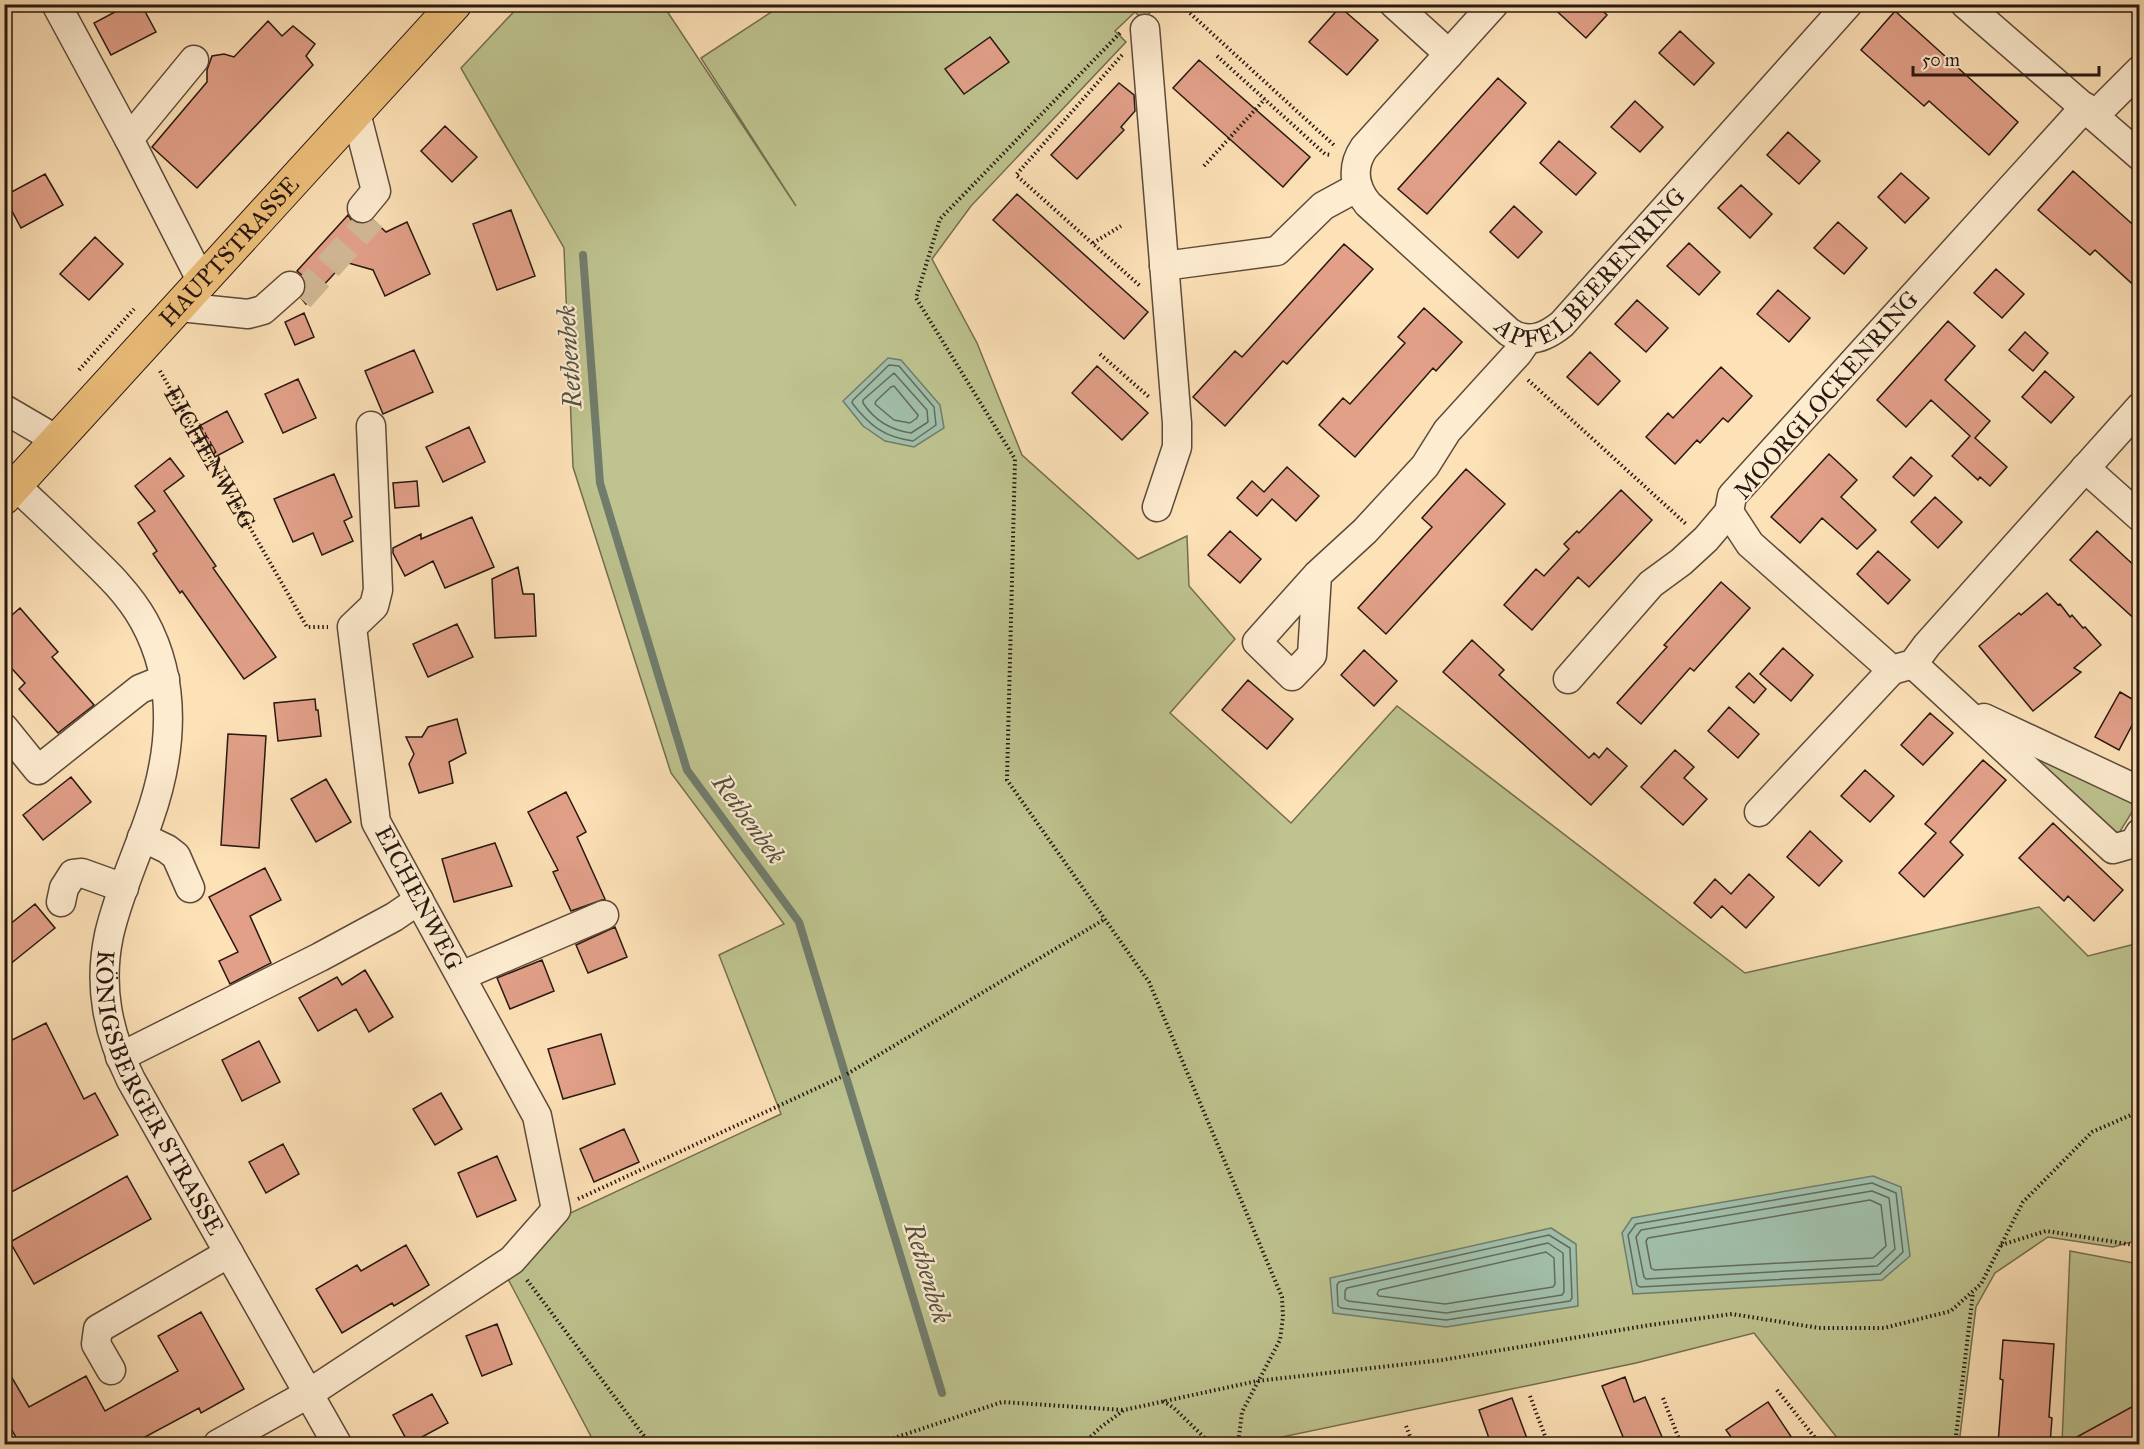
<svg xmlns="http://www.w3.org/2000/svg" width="2144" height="1449" font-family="'IM FELL Great Primer',serif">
  <rect width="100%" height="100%" fill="#fde1b7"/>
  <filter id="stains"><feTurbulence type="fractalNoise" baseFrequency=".00333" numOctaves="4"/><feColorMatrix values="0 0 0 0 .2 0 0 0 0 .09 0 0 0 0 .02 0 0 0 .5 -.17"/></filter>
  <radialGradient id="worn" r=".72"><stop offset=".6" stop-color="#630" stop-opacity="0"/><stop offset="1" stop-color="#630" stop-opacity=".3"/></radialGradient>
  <path fill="#bec38f" stroke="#736e50" stroke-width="1.5" d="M 520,5 L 663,5 L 796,206 L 701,58 L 782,5 L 1157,5 L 1143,20 L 1135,12 L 1115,31 L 1126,42 L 971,206 L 932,259 L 977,343 L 1022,455 L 1138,559 L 1187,536 L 1189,586 L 1235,639 L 1170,713 L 1291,823 L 1397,706 L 1745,973 L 2039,907 L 2088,956 L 2139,943 L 2139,1240 L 2113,1247 L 2048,1237 L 1995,1273 L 1976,1307 L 1959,1444 L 1842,1444 L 1754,1333 L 1636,1363 L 1249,1444 L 595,1444 L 508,1279 L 564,1216 L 781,1114 L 719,955 L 784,924 L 671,773 L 573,467 L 564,248 L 461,68 Z
    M 2020,742 L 2129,797 L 2134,809 L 2119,833 L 2111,836 L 2032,758 Z
    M 2070,1251 L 2139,1264 L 2139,1444 L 2062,1444 Z"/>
  <path fill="#a1bea9" stroke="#717c6c" stroke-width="1.5" d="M 888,358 L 901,360 L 940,405 L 944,428 L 914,447 L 885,441 L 863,426 L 843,401 Z
    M 1873,1176 L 1901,1187 L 1910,1256 L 1882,1280 L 1633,1294 L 1622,1233 L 1632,1218 Z
    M 1551,1228 L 1576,1244 L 1578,1306 L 1446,1327 L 1333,1313 L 1330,1278 Z"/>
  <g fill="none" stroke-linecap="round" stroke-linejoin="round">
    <path stroke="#646b5d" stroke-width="1.5" d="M 889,365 L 899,366 L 934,407 L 936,425 L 913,441 C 884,437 870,426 852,403 L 853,400 Z
      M 894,373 L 927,410 L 928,422 L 911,433 C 890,430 875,421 863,403 L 863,400 Z
      M 894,386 L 918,415 L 917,418 L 910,423 L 894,420 L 875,404 L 876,401 L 891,387 Z
      M 1872,1183 L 1896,1193 L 1903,1252 L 1880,1274 L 1640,1287 L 1637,1285 L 1628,1235 L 1636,1224 Z
      M 1872,1191 L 1889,1198 L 1895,1249 L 1877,1266 L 1646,1279 L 1644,1277 L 1636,1237 L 1641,1230 Z
      M 1870,1200 L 1881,1205 L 1886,1246 L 1873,1258 L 1654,1270 L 1651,1268 L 1646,1241 L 1648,1238 Z
      M 1549,1235 L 1570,1248 L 1572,1298 L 1570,1301 L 1446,1320 L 1341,1308 L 1338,1306 L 1337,1285 L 1339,1282 Z
      M 1548,1243 L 1563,1253 L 1564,1292 L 1562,1295 L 1446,1313 L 1348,1301 L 1345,1299 L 1345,1291 L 1347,1288 Z
      M 1546,1252 L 1554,1258 L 1555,1284 L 1553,1287 L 1445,1304 L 1379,1296 L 1377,1294 L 1379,1290 Z"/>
    <path stroke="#717c6c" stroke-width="8" d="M 583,255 L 600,483 L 687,770 L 799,922 L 942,1393"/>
  </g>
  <path fill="#e2a089" stroke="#281811" stroke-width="1.5" d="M 130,4 L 141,4 L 156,32 L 111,55 L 94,23 Z
    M 1549,4 L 1596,4 L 1607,15 L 1586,38 Z
    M 1340,7 L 1378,40 L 1347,75 L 1309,42 Z
    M 1895,11 L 2018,122 L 1989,155 L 1929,101 L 1924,106 L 1861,50 Z
    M 268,21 L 282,36 L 293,26 L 315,44 L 306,56 L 313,65 L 197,188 L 152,147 L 207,82 L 207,70 L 212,56 L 224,54 L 234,57 Z
    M 1680,31 L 1714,63 L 1694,85 L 1659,53 Z
    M 990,37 L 1009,62 L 964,94 L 945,69 Z
    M 1199,60 L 1310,157 L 1283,187 L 1173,88 Z
    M 1498,78 L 1526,103 L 1427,214 L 1398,189 Z
    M 1119,83 L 1134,95 L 1135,111 L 1121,127 L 1124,130 L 1077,179 L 1051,155 Z
    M 1635,101 L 1663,127 L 1640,152 L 1611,127 Z
    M 445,126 L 477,157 L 452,182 L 421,151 Z
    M 1788,132 L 1820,161 L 1799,184 L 1767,155 Z
    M 1559,141 L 1596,173 L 1576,195 L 1540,163 Z
    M 2073,171 L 2139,230 L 2139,290 L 2095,250 L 2090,255 L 2038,210 Z
    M 1901,173 L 1929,198 L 1905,223 L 1878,197 Z
    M 45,174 L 63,205 L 21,228 L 4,196 Z
    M 1741,185 L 1772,214 L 1750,238 L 1718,208 Z
    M 1017,194 L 1148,312 L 1124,339 L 993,220 Z
    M 1514,206 L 1542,232 L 1518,258 L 1490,232 Z
    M 511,210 L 535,276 L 497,290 L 473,224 Z
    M 348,215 L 352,221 L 360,224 L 367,224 L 373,220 L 386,232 L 407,222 L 430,274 L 385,296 L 373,270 L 345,262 L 306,304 L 301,298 L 306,291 L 306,282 L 303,276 L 297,271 Z
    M 1838,222 L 1867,248 L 1844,274 L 1814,248 Z
    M 95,237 L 123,264 L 89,300 L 60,274 Z
    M 1689,243 L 1720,272 L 1699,295 L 1667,266 Z
    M 1344,244 L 1373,269 L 1287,364 L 1283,361 L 1225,426 L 1193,397 L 1235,351 L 1242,357 Z
    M 1996,269 L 2024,294 L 2002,318 L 1974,293 Z
    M 1778,290 L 1810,318 L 1789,342 L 1757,314 Z
    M 1637,300 L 1668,328 L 1646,352 L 1615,324 Z
    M 1424,308 L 1462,342 L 1436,371 L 1433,368 L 1355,457 L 1319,425 L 1343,398 L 1350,404 L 1405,343 L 1398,337 Z
    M 304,313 L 314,337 L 295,345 L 285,322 Z
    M 1948,321 L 1975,346 L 1945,380 L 1990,421 L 1975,438 L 2007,467 L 1990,486 L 1980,477 L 1978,480 L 1952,456 L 1970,436 L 1931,400 L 1906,427 L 1877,400 Z
    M 2025,332 L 2048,353 L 2033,371 L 2009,350 Z
    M 414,350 L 433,392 L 383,414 L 365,371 Z
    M 1590,352 L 1620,381 L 1598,405 L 1567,377 Z
    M 1097,366 L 1148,413 L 1122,440 L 1072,393 Z
    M 1721,367 L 1752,396 L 1728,422 L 1723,418 L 1700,443 L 1697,440 L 1675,464 L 1646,437 L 1668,413 L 1673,418 Z
    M 2045,371 L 2074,397 L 2051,423 L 2022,397 Z
    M 298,379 L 316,418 L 283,433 L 265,394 Z
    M 227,411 L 243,442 L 215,457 L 199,426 Z
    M 469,427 L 485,462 L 443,482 L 426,447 Z
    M 1829,454 L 1857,480 L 1841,497 L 1876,530 L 1857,549 L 1822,518 L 1800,543 L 1771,517 Z
    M 1911,457 L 1932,476 L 1914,496 L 1893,477 Z
    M 170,458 L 184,476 L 164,491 L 216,566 L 213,568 L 276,657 L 244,679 L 182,591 L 180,593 L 153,554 L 157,551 L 138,523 L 155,511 L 135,486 Z
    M 1287,467 L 1319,496 L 1296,521 L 1272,499 L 1257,516 L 1237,498 L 1252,481 L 1264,492 Z
    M 1466,469 L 1505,504 L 1386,634 L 1358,608 L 1432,527 L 1422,518 Z
    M 334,474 L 352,517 L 344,521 L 353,541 L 322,555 L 313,533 L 293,542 L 274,499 Z
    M 417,481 L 419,506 L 395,508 L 393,483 Z
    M 1621,490 L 1652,520 L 1589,587 L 1578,577 L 1532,630 L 1504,605 L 1536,569 L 1544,576 L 1569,549 L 1564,544 L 1577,531 L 1579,533 Z
    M 1935,497 L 1962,522 L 1938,548 L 1911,522 Z
    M 472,517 L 494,567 L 445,588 L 433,561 L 405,576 L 393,553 L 393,548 L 421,534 L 421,539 Z
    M 1230,531 L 1261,559 L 1240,583 L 1208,555 Z
    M 2097,531 L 2139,570 L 2139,623 L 2070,560 Z
    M 1878,551 L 1910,580 L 1888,604 L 1857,574 Z
    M 518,567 L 523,594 L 534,594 L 536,636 L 495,638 L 492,579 Z
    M 1721,582 L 1750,608 L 1694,671 L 1690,668 L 1641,724 L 1617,703 L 1667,647 L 1664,645 Z
    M 2047,593 L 2058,605 L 2060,604 L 2070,617 L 2072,615 L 2083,628 L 2085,627 L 2101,645 L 2074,668 L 2081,672 L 2033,711 L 1979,646 L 2019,613 L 2021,615 Z
    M 20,608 L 58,652 L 52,657 L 94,705 L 58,733 L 19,689 L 25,683 L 4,660 L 4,622 Z
    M 457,624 L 473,657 L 428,677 L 413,644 Z
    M 1472,640 L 1504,670 L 1499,675 L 1589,758 L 1594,753 L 1599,758 L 1607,748 L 1627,766 L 1591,805 L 1443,672 Z
    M 1783,648 L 1813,675 L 1791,701 L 1760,674 Z
    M 1364,650 L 1397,681 L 1374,706 L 1341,675 Z
    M 1749,673 L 1766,689 L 1754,703 L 1736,687 Z
    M 1248,680 L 1293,719 L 1267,749 L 1222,710 Z
    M 2120,692 L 2139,703 L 2139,712 L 2119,750 L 2095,737 Z
    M 315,699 L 316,710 L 318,710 L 321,736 L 278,741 L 274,703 Z
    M 1729,707 L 1759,734 L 1738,758 L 1708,731 Z
    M 1930,713 L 1953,733 L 1923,765 L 1901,745 Z
    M 457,719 L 466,753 L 449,762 L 453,783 L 419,793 L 409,764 L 414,754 L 406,737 L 422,737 L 428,727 Z
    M 228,734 L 266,736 L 259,848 L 221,845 Z
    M 1675,750 L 1694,767 L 1684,778 L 1707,799 L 1683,825 L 1641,787 Z
    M 1983,760 L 2006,780 L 1950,842 L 1963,855 L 1924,897 L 1899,873 L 1936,833 L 1925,824 Z
    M 1865,770 L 1894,796 L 1870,822 L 1841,796 Z
    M 71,777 L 91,802 L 43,840 L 23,815 Z
    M 326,779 L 351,822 L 316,842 L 291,799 Z
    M 566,792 L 586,832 L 577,837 L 605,899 L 571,911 L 553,872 L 558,870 L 528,812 Z
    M 2053,823 L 2123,890 L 2094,921 L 2068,896 L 2064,901 L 2019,858 Z
    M 1810,831 L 1842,861 L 1819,886 L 1787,857 Z
    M 495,843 L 512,886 L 454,902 L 442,859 Z
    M 265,868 L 281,900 L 250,916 L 271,963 L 230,984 L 219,961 L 238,952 L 209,897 Z
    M 1749,874 L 1774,897 L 1746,928 L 1722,906 L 1711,918 L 1694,903 L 1715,879 L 1731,894 Z
    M 35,904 L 55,928 L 4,969 L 4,929 Z
    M 615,927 L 627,957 L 588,973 L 576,945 Z
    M 542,960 L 554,991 L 510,1009 L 497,978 Z
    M 365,970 L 393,1017 L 369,1032 L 356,1009 L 318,1031 L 299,998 L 337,977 L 342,985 Z
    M 46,1023 L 84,1099 L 95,1093 L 118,1135 L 4,1196 L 4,1044 Z
    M 601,1034 L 615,1084 L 563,1099 L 548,1049 Z
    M 259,1041 L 280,1082 L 242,1101 L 222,1060 Z
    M 441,1093 L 462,1129 L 435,1145 L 413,1109 Z
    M 624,1129 L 639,1162 L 594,1182 L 580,1149 Z
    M 283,1144 L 299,1174 L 266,1193 L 249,1162 Z
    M 497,1156 L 516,1200 L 477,1217 L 458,1173 Z
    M 127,1176 L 151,1219 L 34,1284 L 10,1242 Z
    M 406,1245 L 429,1285 L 394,1306 L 392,1303 L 342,1333 L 316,1289 L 357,1265 L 361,1271 Z
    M 201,1312 L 244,1389 L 201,1413 L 199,1408 L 132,1444 L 20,1444 L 4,1417 L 4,1364 L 29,1407 L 86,1376 L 105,1411 L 178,1371 L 158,1336 Z
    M 497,1324 L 512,1364 L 482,1376 L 466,1336 Z
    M 2003,1340 L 2054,1344 L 2049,1417 L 2052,1418 L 2050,1444 L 1998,1444 L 2003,1380 L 2000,1379 Z
    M 1625,1377 L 1634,1402 L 1645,1397 L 1665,1444 L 1626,1444 L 1602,1386 Z
    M 432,1394 L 448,1423 L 409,1444 L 393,1415 Z
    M 1512,1398 L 1529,1444 L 1491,1444 L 1479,1410 Z
    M 1768,1402 L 1796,1444 L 1736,1444 L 1726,1430 Z
    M 2139,1403 L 2139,1444 L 2064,1444 Z"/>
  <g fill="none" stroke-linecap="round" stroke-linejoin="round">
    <path stroke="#d2b996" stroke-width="28" stroke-dasharray="28 14" stroke-linecap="butt" d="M 300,298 L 372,218"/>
    <g stroke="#5d4a3a" stroke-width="31">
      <g id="minor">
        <path d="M 56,4 L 129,139 L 202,282"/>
        <path d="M 1394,4 L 1449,54"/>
        <path id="s2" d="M 1494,4 L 1364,148 C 1351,167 1354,187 1368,204 L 1509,332 C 1528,345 1546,337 1562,324 L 1848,4"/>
        <path d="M 1965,4 L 2140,156"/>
        <path d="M 1145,29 L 1177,423 L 1177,447 L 1157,507"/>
        <path d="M 2085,107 L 1732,496 L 1729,512 L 1750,544 L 1892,670 L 1913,664 L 1927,645 L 2140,407"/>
        <path d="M 356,113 L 376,191 L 362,208"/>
        <path d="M 2094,116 L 2140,70"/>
        <path d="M 129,139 L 194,60"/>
        <path d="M 1164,266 L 1277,251 L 1323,206 L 1358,187"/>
        <path d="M 180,307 L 248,314 L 263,310 L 290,286"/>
        <path d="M 4,409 L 57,440"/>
        <path d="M 2085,468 L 2140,517"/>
        <path id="s3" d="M 16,486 C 39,508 62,529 85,552 C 107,573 129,594 144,621 C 178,683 172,754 149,819 C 136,857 118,895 109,935 C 98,987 108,1033 131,1080 L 337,1444"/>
        <path d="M 1317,575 L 1312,655 L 1292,676 L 1257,642 L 1317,575 L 1365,531 L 1425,466 L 1447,431 L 1518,353 L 1527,340"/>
        <path d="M 1913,664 L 2113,849 L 2134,843 L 2140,833"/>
        <path d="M 1568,679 L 1651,584 L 1681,562 L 1706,539 L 1729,512"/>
        <path d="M 1984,718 L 2140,791"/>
        <path d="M 4,728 L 38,770 L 140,689 L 165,679"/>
        <path d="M 1759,812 L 1892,670"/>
        <path d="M 142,837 L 167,849 L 176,856 L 190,888"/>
        <path d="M 61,902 L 64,888 L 73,874 L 82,873 L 124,888"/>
        <path d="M 461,976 L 604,915"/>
        <path d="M 120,1057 L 320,957 L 394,917 L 419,900"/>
        <path d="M 111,1370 L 96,1344 L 98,1329 L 229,1253"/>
        <path d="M 218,1444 L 308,1394 L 512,1260 L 556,1210 L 537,1116 L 376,822 L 352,627 L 374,606 L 378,590 L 371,426"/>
      </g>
    </g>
    <g stroke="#281811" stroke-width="35">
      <g id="major">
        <path id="s4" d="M 4,498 L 455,4"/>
      </g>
    </g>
    <g stroke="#281811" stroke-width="4" stroke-dasharray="1.5 3" stroke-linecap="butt">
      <path d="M 1180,4 L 1336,147"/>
      <path d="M 1120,33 L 940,219 L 916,298 L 1015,459 L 1007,780 L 1149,982 L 1282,1297 L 1283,1317 L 1280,1340 L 1242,1412 L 1238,1444"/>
      <path d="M 1122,55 L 1016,175 L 1140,286"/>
      <path d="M 1217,56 L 1325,154 L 1331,155"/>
      <path d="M 1204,166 L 1265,99"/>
      <path d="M 1093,243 L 1121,226"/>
      <path d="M 1100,354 L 1149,397"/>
      <path d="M 79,370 L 134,309"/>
      <path id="s1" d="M 160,371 L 307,627 L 328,627"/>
      <path d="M 1528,380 L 1686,524"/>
      <path d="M 847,1074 L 1105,919"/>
      <path d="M 578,1199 L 843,1076"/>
      <path d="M 2001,1245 L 2046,1231 L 2140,1246"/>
      <path d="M 527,1280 L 650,1444"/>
      <path d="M 1777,1390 L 1820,1444"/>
      <path d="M 1530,1396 L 1548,1444"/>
      <path d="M 1663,1398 L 1681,1444"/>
      <path d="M 1163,1401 L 1174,1408 L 1211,1444"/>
      <path d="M 1406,1426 L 1413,1444"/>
      <path d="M 876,1444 L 1002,1402 L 1123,1410"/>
      <path d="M 1086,1444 L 1087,1440 L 1101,1427 L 1124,1410 L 1257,1381 L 1442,1360 L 1650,1325 L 1732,1314 L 1819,1328 L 1884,1328 L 1951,1311 L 1981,1284 L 2023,1202 L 2092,1132 L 2140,1111"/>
      <path d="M 1955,1444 L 1973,1293"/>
    </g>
    <use href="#minor" stroke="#feecd0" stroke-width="28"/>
    <use href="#major" stroke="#eec07c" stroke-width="33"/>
  </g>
  <g text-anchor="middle" stroke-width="4.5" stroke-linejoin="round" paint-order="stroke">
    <g font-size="24" fill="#281811" stroke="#feecd0">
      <text dy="8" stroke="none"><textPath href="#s2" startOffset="556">APFELBEERENRING</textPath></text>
      <text dy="8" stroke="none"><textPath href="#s4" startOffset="334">HAUPTSTRASSE</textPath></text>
      <text transform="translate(1826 395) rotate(-49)" y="8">MOORGLOCKENRING</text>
      <text dy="8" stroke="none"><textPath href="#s1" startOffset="100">EICHENWEG</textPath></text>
      <text transform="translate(419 898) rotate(62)" y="8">EICHENWEG</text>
      <text dy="8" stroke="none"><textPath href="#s3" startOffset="684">KÖNIGSBERGER STRASSE</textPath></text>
    </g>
    <g font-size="26" font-style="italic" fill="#525246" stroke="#feecd0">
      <text transform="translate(569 357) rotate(-94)" y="9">Rethenbek</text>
      <text transform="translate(749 819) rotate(54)" y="9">Rethenbek</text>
      <text transform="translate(928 1273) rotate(73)" y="9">Rethenbek</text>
    </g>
  </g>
  <rect width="2144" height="1449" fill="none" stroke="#fde1b7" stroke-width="24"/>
  <rect x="6" y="6" width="2132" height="1437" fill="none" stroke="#281811" stroke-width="3"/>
  <rect x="12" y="12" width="2120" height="1425" fill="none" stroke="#281811" stroke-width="1.5"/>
  <path d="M1913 66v9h186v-9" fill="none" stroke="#281811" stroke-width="3"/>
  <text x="1922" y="66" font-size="18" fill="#281811" stroke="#feecd0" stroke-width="4.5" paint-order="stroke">50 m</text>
  <rect width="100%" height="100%" filter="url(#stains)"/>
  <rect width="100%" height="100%" fill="url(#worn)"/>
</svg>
